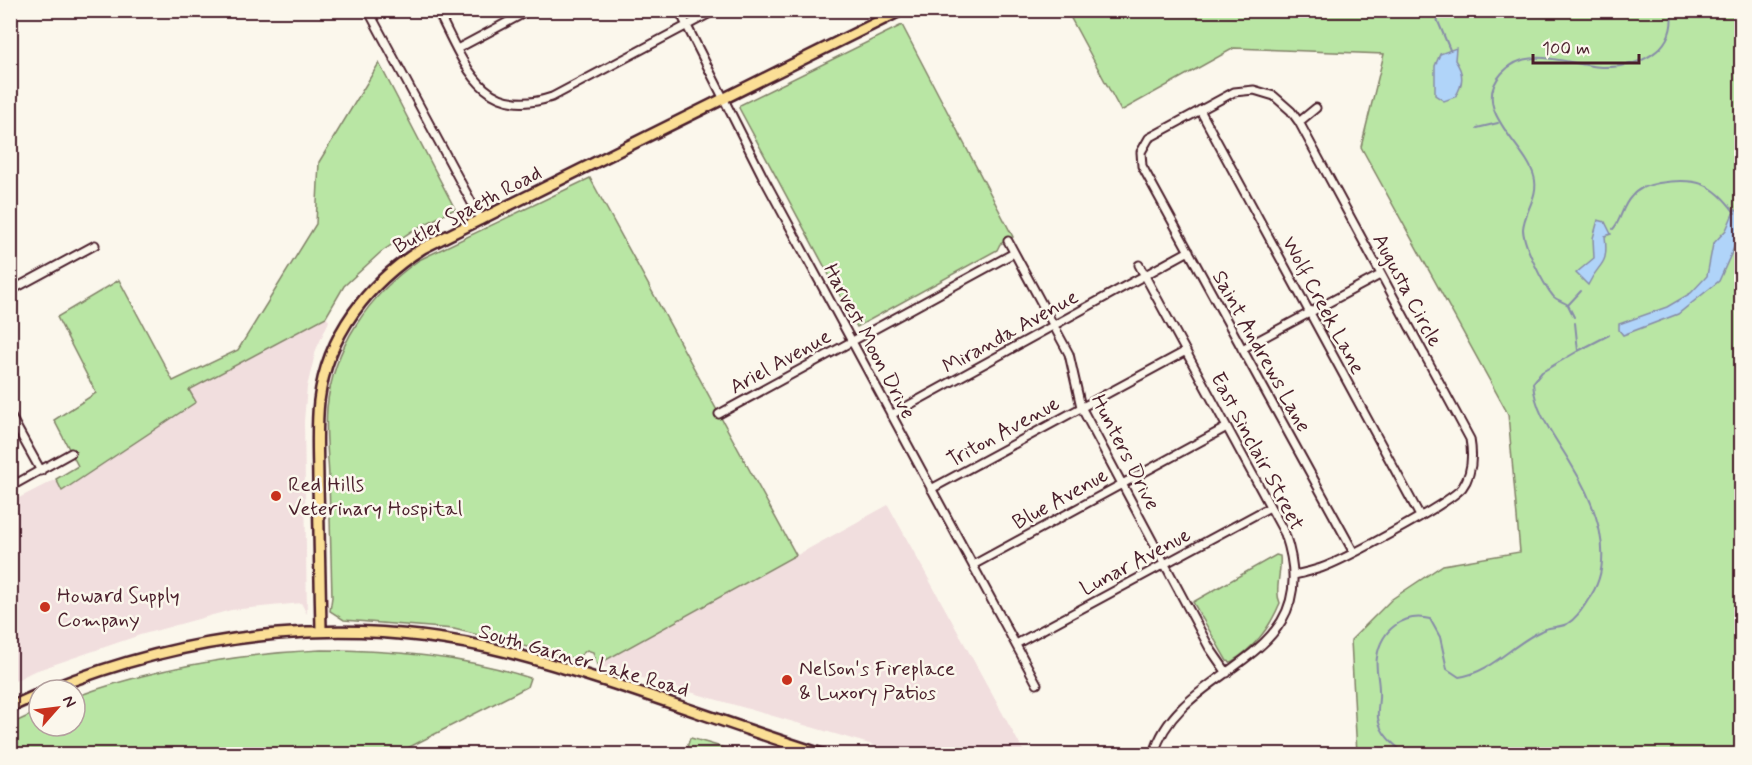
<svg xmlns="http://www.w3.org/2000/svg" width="1752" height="765" font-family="Mynerve,sans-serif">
  <rect width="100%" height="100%" fill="#fbf7ec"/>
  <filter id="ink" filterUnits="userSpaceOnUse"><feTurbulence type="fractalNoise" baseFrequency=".0167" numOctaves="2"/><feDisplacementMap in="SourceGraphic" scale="12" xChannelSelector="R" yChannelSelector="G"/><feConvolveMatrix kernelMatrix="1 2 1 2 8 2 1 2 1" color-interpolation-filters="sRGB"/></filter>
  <g filter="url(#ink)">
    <path fill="#f1dede" d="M 326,317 L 329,321 L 316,350 L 307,387 L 304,421 L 307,614 L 301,603 L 231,610 L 140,635 L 32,672 L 11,683 L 11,502 L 56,479 L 62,491 L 195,403 L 189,390 Z
      M 888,505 L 1025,754 L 904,754 L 597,665 Z"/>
    <path fill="#b9e6a4" stroke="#828268" stroke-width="1.5" d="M 1067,11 L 1741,11 L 1741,754 L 1357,754 L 1351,640 L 1392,599 L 1443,565 L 1520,552 L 1508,414 L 1361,147 L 1384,54 L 1234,48 L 1121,111 Z
      M 902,25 L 1013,237 L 1000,244 L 997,250 L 857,327 L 739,108 L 740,105 Z
      M 379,63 L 455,209 L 412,231 L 381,252 L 344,286 L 326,317 L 189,390 L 196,402 L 62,491 L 56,479 L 78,466 L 54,420 L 96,393 L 57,317 L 119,280 L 173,381 L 238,350 L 316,224 L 319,162 Z
      M 590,178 L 796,555 L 597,665 L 593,652 L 587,650 L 576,659 L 454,629 L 344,620 L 330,611 L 332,597 C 331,557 330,517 329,477 C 328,454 325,430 327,408 C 333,347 369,295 419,260 Z
      M 1276,555 L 1280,556 C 1282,571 1274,590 1280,603 C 1269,629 1255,647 1231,662 L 1227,661 L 1193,602 Z
      M 321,650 C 391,650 464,656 530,678 L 527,687 L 396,754 L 11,754 L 11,724 L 39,711 L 39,726 L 75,726 L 75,697 C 155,667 237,654 321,650 Z
      M 690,738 L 691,738 L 745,754 L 685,754 Z"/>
    <path fill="#b0d4f9" stroke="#878ca7" stroke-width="1.5" d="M 1456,48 L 1455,60 C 1464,73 1464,83 1455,97 L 1444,101 L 1435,95 L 1435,66 L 1440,54 Z
      M 1735,209 L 1741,215 L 1741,232 L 1719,281 L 1678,314 L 1623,335 L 1619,330 L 1619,324 L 1667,307 L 1691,293 L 1707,276 L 1713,244 L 1726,230 Z
      M 1598,220 L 1605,222 L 1611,234 L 1605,236 C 1609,268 1599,261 1588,285 L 1576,273 L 1594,258 L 1593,238 Z"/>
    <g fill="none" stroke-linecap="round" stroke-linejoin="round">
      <path stroke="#878ca7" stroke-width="2" d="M 1258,10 L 1262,14
        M 1438,10 L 1437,19 L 1450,50
        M 1477,128 L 1498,123
        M 1613,229 C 1621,221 1622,206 1631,197 C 1639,187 1647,186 1659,183 C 1695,177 1713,182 1735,213
        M 1581,291 L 1568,305 C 1564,302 1556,300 1553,296 C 1543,284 1523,244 1523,229 C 1524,212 1540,195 1534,176 C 1525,144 1469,109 1502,73 C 1528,44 1568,65 1601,67 C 1637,68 1677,52 1671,10
        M 1568,305 L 1574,317
        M 1578,351 L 1609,335
        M 1406,754 C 1394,745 1380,734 1378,718 C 1377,709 1380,699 1379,690 C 1379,679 1375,667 1377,657 C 1381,630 1404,612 1430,619 L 1440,637 L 1447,669 L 1459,677 C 1492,672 1511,645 1541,631 C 1549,626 1559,628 1567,624 C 1576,619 1582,609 1588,600 C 1618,560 1595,503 1571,464 C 1556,438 1535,414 1533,383 L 1542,372 L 1578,351 L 1575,323"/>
      <g stroke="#4a1f2b" stroke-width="11">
        <path id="minor" d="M 368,10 L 481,220
          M 437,10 C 464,62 481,121 552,97 L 716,10
          M 679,10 L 762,175 L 1037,684
          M 457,49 L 530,10
          M 1200,110 L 1420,516
          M 1299,122 L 1316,108
          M 1008,241 L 1069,354 L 1081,407 L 1209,647 L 1227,673
          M 1139,265 L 1285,534 C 1330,664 1179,662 1154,754
          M 10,291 L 95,245
          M 1242,349 L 1380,275
          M 719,414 L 1014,253
          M 10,415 L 41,471
          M 891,415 L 1189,251
          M 10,487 L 71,453
          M 931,489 L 1186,351
          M 973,565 L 1227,427
          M 1294,575 C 1303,573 1312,571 1321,568 C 1344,560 1448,504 1462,488 C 1473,473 1473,456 1470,439 L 1299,122 L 1291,111 L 1274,96 L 1254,90 L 1234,92 L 1149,138 L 1141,152 L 1142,166 L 1353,551
          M 1016,644 L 1270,507"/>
      </g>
      <g stroke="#4a1f2b" stroke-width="14">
        <path id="major" d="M 321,629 C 320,581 319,532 318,483 C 318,456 316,428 319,401 C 327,335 368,283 423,248 L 902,10
          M 48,690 C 194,631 353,613 507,652 C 614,680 717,721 822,754
          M 10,707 L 39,694"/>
      </g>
      <use href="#minor" stroke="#fbf7ec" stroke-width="7"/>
      <use href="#major" stroke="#fbdf96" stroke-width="9"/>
    </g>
  </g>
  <g fill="#c8321e" stroke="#fbf7ec" stroke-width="2">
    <circle cx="276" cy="496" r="6"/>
    <circle cx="45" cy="607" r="6"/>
    <circle cx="787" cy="680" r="6"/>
  </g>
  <g text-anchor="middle" stroke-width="5" stroke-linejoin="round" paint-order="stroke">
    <g font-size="21" fill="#4a1f2b" stroke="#fbf7ec">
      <text transform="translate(467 209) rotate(-28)" y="7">Butler Spaeth Road</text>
      <text transform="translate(1408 290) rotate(62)" y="7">Augusta Circle</text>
      <text transform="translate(1324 305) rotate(62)" y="7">Wolf Creek Lane</text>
      <text transform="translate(1010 331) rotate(-29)" y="7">Miranda Avenue</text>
      <text transform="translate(870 341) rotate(62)" y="7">Harvest Moon Drive</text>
      <text transform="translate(1262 351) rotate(61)" y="7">Saint Andrews Lane</text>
      <text transform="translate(780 361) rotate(-29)" y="7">Ariel Avenue</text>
      <text transform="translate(1003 431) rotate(-29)" y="7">Triton Avenue</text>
      <text transform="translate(1258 451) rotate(62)" y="7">East Sinclair Street</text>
      <text transform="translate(1126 452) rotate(63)" y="7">Hunters Drive</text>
      <text transform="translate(1060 498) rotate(-29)" y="7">Blue Avenue</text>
      <text transform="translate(1135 561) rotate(-28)" y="7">Lunar Avenue</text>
      <text transform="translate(584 660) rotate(16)" y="7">South Garner Lake Road</text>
    </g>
    <g font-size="21" fill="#4a1f2b" stroke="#fbf7ec" text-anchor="start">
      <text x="288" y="491">Red Hills<tspan x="288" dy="24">Veterinary Hospital</tspan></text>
      <text x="57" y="602">Howard Supply<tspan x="57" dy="24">Company</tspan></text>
      <text x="799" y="675">Nelson's Fireplace<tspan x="799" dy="24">&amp; Luxory Patios</tspan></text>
    </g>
  </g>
  <rect width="1752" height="765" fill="none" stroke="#fbf7ec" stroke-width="36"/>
  <rect x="18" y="18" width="1716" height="729" fill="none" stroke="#4a1f2b" stroke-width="2" filter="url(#ink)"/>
  <g transform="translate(57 708) rotate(62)"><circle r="28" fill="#fbf7ec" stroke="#b4a19f" stroke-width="1.5"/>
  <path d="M0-4.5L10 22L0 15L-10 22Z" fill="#c8321e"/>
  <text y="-9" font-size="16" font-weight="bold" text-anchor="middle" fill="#4a1f2b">N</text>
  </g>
  <path d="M1533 54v9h106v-9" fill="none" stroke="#4a1f2b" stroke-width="3"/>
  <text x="1542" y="54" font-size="18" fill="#4a1f2b" stroke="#fbf7ec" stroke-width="4.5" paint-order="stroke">100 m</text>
</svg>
